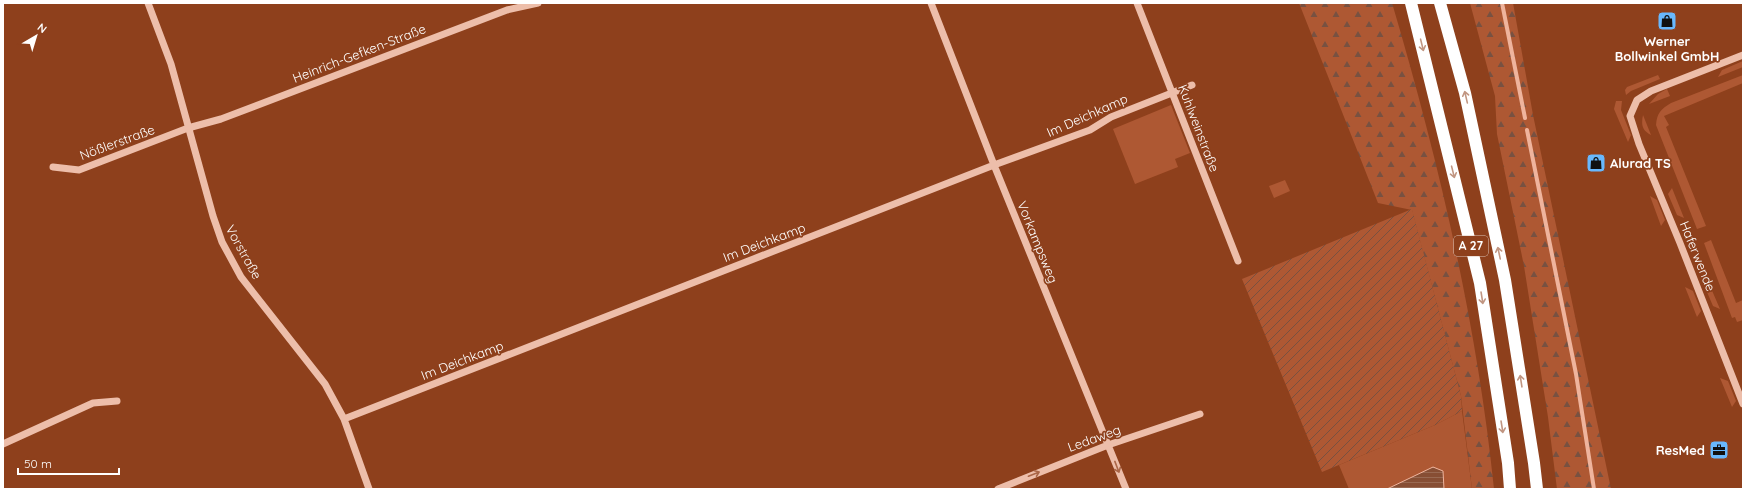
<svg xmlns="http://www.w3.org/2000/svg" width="1746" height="492" font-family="Quicksand,sans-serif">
  <defs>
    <pattern id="forest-firs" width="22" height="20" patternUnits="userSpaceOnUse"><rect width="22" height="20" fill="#ae5833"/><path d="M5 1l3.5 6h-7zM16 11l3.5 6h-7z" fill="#785141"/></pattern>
    <pattern id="garden-furrows" width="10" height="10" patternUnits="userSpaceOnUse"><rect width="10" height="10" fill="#ae5833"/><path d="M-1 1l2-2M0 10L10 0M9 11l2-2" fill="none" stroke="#785141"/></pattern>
    <pattern id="water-rules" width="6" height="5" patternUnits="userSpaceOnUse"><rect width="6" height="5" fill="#874e34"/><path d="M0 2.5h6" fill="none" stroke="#996952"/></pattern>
  </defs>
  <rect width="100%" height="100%" fill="#8e401c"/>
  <path fill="#ae5833" d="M 1743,61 L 1743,67 L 1718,77 L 1722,70 Z
    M 1658,75 L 1660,79 L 1631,91 L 1626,95 L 1625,90 L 1627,87 Z
    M 1743,75 L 1743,83 L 1664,116 L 1669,125 L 1666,127 L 1706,226 L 1697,229 L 1656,125 C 1657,113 1661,109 1671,103 Z
    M 1667,89 L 1670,96 L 1649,104 L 1658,94 Z
    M 1616,101 L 1622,101 L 1621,110 L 1631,135 L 1628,142 L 1614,109 Z
    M 1171,105 L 1190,153 L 1175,159 L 1178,167 L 1135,184 L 1113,129 Z
    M 1643,115 L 1651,135 C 1642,130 1641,125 1643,115 Z
    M 1285,180 L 1290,191 L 1274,198 L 1269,186 Z
    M 1672,188 L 1684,218 L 1677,215 L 1668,194 Z
    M 1650,196 L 1657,200 L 1665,220 L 1661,226 Z
    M 1711,240 L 1736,303 L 1743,300 L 1743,320 L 1737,322 L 1735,317 L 1732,318 L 1704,243 Z
    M 1707,279 L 1720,309 L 1713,306 L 1704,285 Z
    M 1685,287 L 1693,291 L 1701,311 L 1697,317 Z
    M 1720,378 L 1728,381 L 1736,401 L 1732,407 Z
    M 1462,411 L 1472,489 L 1349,489 L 1339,465 L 1435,425 Z"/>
  <path fill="url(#forest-firs)" d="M 1299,3 L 1392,3 C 1439,162 1477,324 1494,489 L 1472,489 L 1461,396 L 1412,210 L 1378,203 Z
    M 1470,3 L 1513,3 L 1533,115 L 1611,489 L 1557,489 L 1548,417 L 1524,266 L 1497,134 L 1495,96 Z"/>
  <path fill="url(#garden-furrows)" d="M 1412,209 L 1461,396 L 1462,411 L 1435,425 L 1322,472 L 1242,279 Z"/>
  <path fill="url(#water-rules)" stroke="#efb49d" d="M 1433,467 L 1443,471 L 1444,489 L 1387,489 Z"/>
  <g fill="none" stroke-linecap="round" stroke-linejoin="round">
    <path stroke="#efb49d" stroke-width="4" d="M 1502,3 L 1525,118
      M 1527,130 L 1576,374 L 1594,489"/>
    <path stroke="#edbeaa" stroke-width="7" d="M 148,3 L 171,64 L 213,216 L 222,242 L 241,277 L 325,384 L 344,419 L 369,489
      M 931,3 L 994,165 L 1126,489
      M 1137,3 L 1238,261
      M 1743,55 L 1651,91 L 1637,100 L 1630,116 L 1639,144 L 1680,243 L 1743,404
      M 53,167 L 79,170 L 188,128 L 221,119 L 507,10 L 538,3
      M 344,419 L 994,165 L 1090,130 L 1111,117 L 1192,85
      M 3,444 L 93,403 L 117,401
      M 998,489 L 1108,445 L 1200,414"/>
    <path stroke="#fff" stroke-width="12" d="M 1411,3 L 1480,283 L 1508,463 L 1510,489
      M 1440,3 L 1465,93 L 1505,280 L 1534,463 L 1537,489"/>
  </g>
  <defs><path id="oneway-shaft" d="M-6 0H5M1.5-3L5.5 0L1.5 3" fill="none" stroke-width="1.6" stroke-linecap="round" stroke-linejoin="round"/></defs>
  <g stroke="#c19682">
    <use href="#oneway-shaft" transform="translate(1422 45) rotate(76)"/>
    <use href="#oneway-shaft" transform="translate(1466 97) rotate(-103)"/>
    <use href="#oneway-shaft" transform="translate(1453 172) rotate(76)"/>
    <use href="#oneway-shaft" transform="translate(1499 253) rotate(-102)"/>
    <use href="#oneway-shaft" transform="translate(1482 298) rotate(81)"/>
    <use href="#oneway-shaft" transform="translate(1521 381) rotate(-99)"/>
    <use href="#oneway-shaft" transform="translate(1502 427) rotate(81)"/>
  </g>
  <g stroke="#aa6647">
    <use href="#oneway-shaft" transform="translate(1117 467) rotate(69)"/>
    <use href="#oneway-shaft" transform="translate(1034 474) rotate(-21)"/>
  </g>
  <defs>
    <g id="shop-square" transform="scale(1)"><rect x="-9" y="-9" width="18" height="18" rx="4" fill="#68b8fd" stroke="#8e401c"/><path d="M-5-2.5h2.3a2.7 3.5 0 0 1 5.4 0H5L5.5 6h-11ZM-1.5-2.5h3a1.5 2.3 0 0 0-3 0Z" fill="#111"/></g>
    <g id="office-square" transform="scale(1)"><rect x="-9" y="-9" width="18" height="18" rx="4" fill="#68b8fd" stroke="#8e401c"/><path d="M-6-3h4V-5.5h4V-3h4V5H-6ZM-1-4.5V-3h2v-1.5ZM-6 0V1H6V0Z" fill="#111"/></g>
  </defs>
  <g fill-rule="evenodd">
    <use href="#shop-square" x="1667" y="21"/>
    <use href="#shop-square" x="1596" y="163"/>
    <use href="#office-square" x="1719" y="450"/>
  </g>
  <g text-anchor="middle" stroke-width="3.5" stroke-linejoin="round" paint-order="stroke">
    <rect fill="#8e401c" stroke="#ddc6bb" stroke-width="1" x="1454" y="236" width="34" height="20" rx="3"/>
    <g font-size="12" font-weight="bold" fill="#fff">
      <text x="1471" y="250">A 27</text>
    </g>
    <g font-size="13" font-weight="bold" fill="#fff" stroke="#8e401c">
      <text x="1667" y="46">Werner<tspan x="1667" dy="15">Bollwinkel GmbH</tspan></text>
      <text x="1610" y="168" text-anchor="start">Alurad TS</text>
      <text x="1705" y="455" text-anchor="end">ResMed</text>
    </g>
    <g font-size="13" fill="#fff" stroke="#8e401c">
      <text transform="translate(359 53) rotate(-21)" y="5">Heinrich-Gefken-Straße</text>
      <text transform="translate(1087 115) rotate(-24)" y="5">Im Deichkamp</text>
      <text transform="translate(1199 128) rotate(69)" y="5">Kuhlweinstraße</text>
      <text transform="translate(117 142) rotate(-20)" y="5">Nößlerstraße</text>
      <text transform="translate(764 242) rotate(-21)" y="5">Im Deichkamp</text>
      <text transform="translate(1038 242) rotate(68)" y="5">Vorkampsweg</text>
      <text transform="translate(244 252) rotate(61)" y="5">Vorstraße</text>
      <text transform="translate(1698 256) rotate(68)" y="5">Haferwende</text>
      <text transform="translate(462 360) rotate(-21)" y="5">Im Deichkamp</text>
      <text transform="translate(1094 438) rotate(-20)" y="5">Ledaweg</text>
    </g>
  </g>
  <rect width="1746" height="492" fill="none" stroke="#ffffff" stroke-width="8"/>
  <g transform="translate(36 36) rotate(38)" stroke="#8e401c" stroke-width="3" paint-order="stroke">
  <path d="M0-3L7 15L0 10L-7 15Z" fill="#ffffff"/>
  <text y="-6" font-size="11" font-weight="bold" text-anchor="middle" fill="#ffffff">N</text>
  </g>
  <path d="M18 468v6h101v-6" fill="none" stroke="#ffffff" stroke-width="2"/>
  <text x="24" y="468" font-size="12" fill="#ffffff" stroke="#8e401c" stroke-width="3" paint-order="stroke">50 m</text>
</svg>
